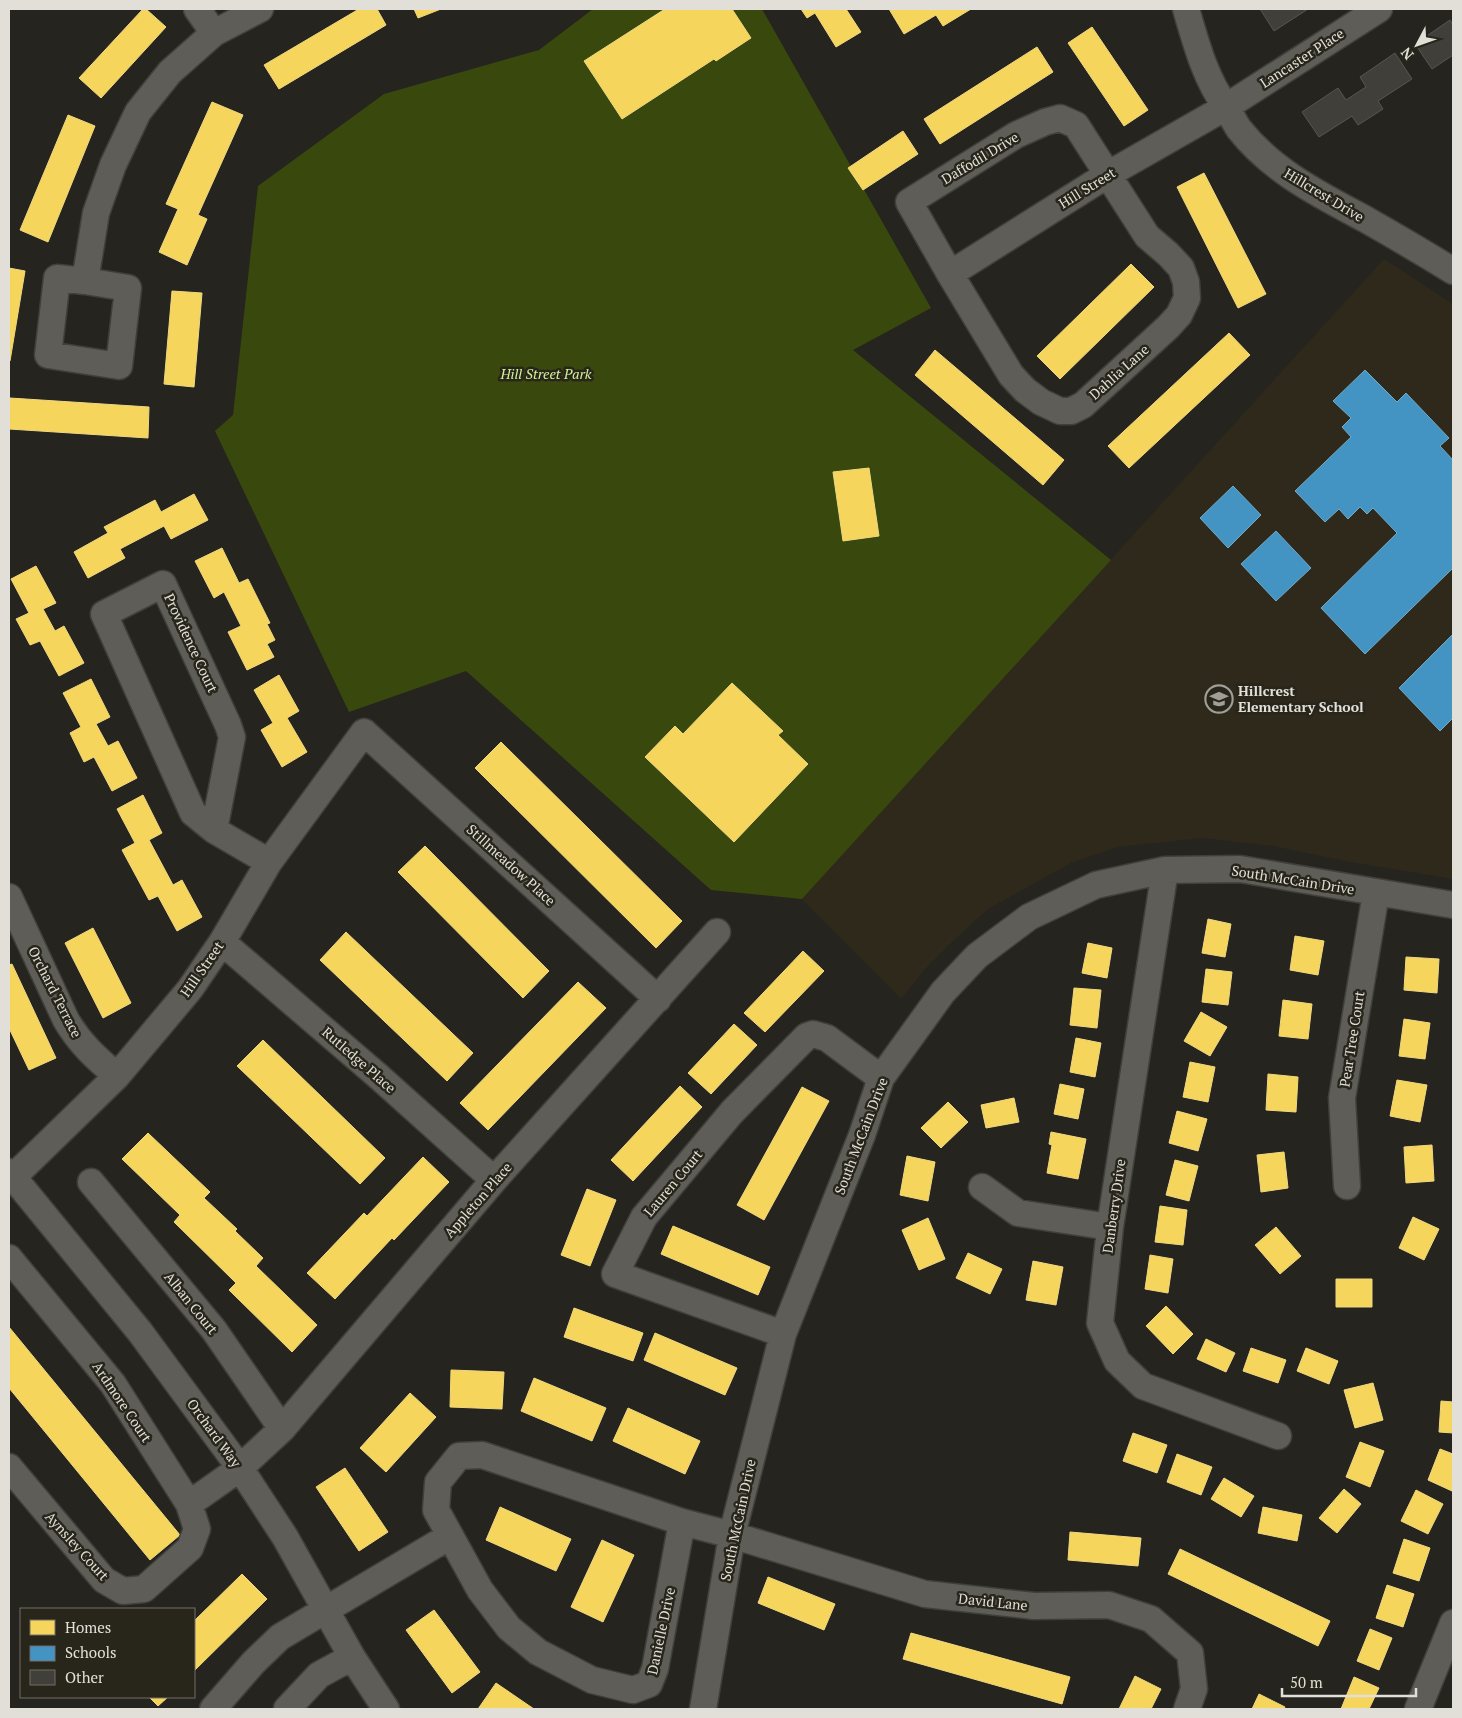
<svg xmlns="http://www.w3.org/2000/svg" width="1462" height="1718" font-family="'PT Serif',serif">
  <rect width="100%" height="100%" fill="#25241e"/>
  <path fill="#2e291a" d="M 1384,259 L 1453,304 L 1453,879 L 1355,863 L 1273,846 L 1202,838 L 1118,847 L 1073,862 L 988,909 L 950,944 L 926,968 L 901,999 L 802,899 Z"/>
  <path fill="#39490d" d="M 593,9 L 762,9 L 931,308 L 853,350 L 1111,560 L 802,899 L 711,890 L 466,671 L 349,712 L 215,431 L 233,415 L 258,186 L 384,94 L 539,50 Z"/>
  <path fill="#f6d55c" stroke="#f0d881" d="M 143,9 L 146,9 L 166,27 L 101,98 L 79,78 Z
    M 359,9 L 377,9 L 386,25 L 279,89 L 264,65 Z
    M 414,9 L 441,9 L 418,18 Z
    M 665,9 L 732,9 L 751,38 L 716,61 L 714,59 L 622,119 L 584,61 Z
    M 801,9 L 846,9 L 861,32 L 836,47 L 815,13 L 807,18 Z
    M 889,9 L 971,9 L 943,26 L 936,15 L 904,34 Z
    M 1092,27 L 1148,110 L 1124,126 L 1068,43 Z
    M 1037,47 L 1053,72 L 940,144 L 924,119 Z
    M 212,102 L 243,115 L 198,215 L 207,219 L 187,265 L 159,252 L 178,209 L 166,204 Z
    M 68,115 L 95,126 L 48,242 L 20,230 Z
    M 903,131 L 918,154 L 863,190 L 848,168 Z
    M 1204,173 L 1266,294 L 1238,308 L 1177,187 Z
    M 1131,264 L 1154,287 L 1060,379 L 1037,356 Z
    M 9,268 L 25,271 L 10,361 L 9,361 Z
    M 172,291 L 202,293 L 194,387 L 164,384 Z
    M 1229,333 L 1250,355 L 1129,468 L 1108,446 Z
    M 935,350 L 1064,460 L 1043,485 L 915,375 Z
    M 10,398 L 149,407 L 148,438 L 9,429 Z
    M 869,468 L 879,536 L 843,541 L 833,472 Z
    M 194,494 L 208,520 L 171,539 L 164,526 L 120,549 L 125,558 L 88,578 L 74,552 L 108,533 L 104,527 L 155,500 L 161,512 Z
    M 222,548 L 239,583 L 248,579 L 270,623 L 267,624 L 275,640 L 267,644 L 274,657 L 247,670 L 228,632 L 241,626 L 224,592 L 214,598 L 195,561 Z
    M 36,566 L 56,603 L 43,609 L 55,631 L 64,626 L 84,663 L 59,676 L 40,641 L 30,645 L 16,619 L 29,613 L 11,579 Z
    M 279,675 L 299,711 L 287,718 L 307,752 L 282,767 L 261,730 L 273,723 L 254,690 Z
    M 91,679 L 110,717 L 96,724 L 108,746 L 118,741 L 137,778 L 112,791 L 94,757 L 84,762 L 70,733 L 81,727 L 63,693 Z
    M 732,683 L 783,731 L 778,735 L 808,764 L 734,842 L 645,757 L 675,726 L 683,734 Z
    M 501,742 L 682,921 L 656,948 L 475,768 Z
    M 143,795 L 162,833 L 149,840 L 173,885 L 182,880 L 202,917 L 177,931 L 158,896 L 149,900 L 122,850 L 135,843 L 117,809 Z
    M 425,846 L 549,971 L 523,998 L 398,872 Z
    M 1208,919 L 1231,924 L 1225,957 L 1202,953 Z
    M 93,928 L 131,1003 L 103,1018 L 65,943 Z
    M 346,932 L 473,1053 L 447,1081 L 320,960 Z
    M 1295,936 L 1324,941 L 1318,975 L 1290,970 Z
    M 1088,943 L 1112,948 L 1107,978 L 1082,973 Z
    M 803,951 L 824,971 L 765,1032 L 744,1013 Z
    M 1406,957 L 1439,959 L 1437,993 L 1404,990 Z
    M 12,964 L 56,1058 L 29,1070 L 9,1028 L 9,965 Z
    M 1206,969 L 1232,972 L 1228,1005 L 1202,1002 Z
    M 578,982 L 606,1008 L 488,1130 L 460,1103 Z
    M 1074,988 L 1101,990 L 1097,1028 L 1070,1025 Z
    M 1283,1000 L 1312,1004 L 1308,1039 L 1279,1036 Z
    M 1201,1012 L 1227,1027 L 1210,1056 L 1184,1041 Z
    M 1404,1019 L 1430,1023 L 1425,1059 L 1399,1056 Z
    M 734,1024 L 757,1045 L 711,1094 L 688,1073 Z
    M 1076,1038 L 1101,1043 L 1095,1077 L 1070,1072 Z
    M 263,1040 L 385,1158 L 360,1184 L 237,1066 Z
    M 1190,1062 L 1215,1067 L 1208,1102 L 1183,1097 Z
    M 1268,1074 L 1298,1077 L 1296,1112 L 1266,1110 Z
    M 1397,1080 L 1427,1085 L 1420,1122 L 1390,1116 Z
    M 1060,1084 L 1084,1089 L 1078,1119 L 1054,1114 Z
    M 680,1086 L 702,1107 L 633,1181 L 611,1160 Z
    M 802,1087 L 829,1101 L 764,1220 L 737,1205 Z
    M 1014,1098 L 1019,1122 L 986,1128 L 981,1105 Z
    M 948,1102 L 968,1122 L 941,1148 L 921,1128 Z
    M 1177,1111 L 1207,1119 L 1198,1151 L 1169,1143 Z
    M 1051,1132 L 1086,1139 L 1078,1179 L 1047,1173 L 1052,1145 L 1049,1144 Z
    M 148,1133 L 210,1192 L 204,1198 L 237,1229 L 235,1231 L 263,1258 L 256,1266 L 317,1325 L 292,1352 L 229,1290 L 236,1283 L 174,1222 L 180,1215 L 122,1159 Z
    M 1432,1145 L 1434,1181 L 1406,1183 L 1404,1147 Z
    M 1284,1152 L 1288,1188 L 1261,1192 L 1257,1155 Z
    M 907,1156 L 935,1162 L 928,1201 L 900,1195 Z
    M 423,1157 L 449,1182 L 394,1240 L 392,1238 L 335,1299 L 307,1273 L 364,1213 L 367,1216 Z
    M 1175,1160 L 1198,1166 L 1189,1201 L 1166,1195 Z
    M 587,1189 L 616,1200 L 590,1266 L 561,1255 Z
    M 1160,1206 L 1187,1210 L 1183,1245 L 1155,1242 Z
    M 1413,1217 L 1439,1229 L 1424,1260 L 1399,1248 Z
    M 928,1218 L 945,1259 L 919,1270 L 902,1230 Z
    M 673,1226 L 770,1267 L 758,1295 L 661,1254 Z
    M 1276,1227 L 1301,1256 L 1280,1274 L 1255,1245 Z
    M 968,1253 L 1002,1269 L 990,1294 L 956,1278 Z
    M 1150,1255 L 1173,1259 L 1168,1293 L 1145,1289 Z
    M 1033,1261 L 1063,1267 L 1056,1305 L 1026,1300 Z
    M 1336,1279 L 1372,1279 L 1372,1307 L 1336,1307 Z
    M 1166,1306 L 1193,1334 L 1173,1354 L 1146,1326 Z
    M 574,1308 L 643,1333 L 633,1361 L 564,1337 Z
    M 9,1327 L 180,1535 L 150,1560 L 9,1388 Z
    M 655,1333 L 737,1368 L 725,1395 L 644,1360 Z
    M 1206,1339 L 1235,1353 L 1226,1372 L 1197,1359 Z
    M 1251,1348 L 1286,1360 L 1278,1383 L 1243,1371 Z
    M 1306,1348 L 1338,1361 L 1329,1384 L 1297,1371 Z
    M 451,1370 L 504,1372 L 502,1409 L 450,1407 Z
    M 534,1378 L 606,1408 L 592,1441 L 521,1411 Z
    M 1373,1383 L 1383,1420 L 1355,1428 L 1344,1390 Z
    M 410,1393 L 436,1417 L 386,1472 L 360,1448 Z
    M 1441,1401 L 1453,1402 L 1453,1433 L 1439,1432 Z
    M 628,1408 L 700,1441 L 685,1474 L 613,1441 Z
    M 1133,1433 L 1167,1445 L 1157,1473 L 1123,1461 Z
    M 1360,1442 L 1384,1451 L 1370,1487 L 1346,1477 Z
    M 1440,1449 L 1453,1454 L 1452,1491 L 1428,1480 Z
    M 1177,1454 L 1212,1467 L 1201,1495 L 1167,1482 Z
    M 345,1468 L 388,1532 L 359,1551 L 316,1487 Z
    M 1224,1478 L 1254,1496 L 1241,1517 L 1211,1499 Z
    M 1344,1489 L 1361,1504 L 1337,1533 L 1319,1518 Z
    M 1416,1490 L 1443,1504 L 1428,1534 L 1401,1521 Z
    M 500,1507 L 571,1539 L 556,1571 L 486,1540 Z
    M 1263,1507 L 1302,1515 L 1297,1541 L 1258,1533 Z
    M 1070,1532 L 1141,1538 L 1138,1566 L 1068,1560 Z
    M 1404,1539 L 1430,1548 L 1419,1581 L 1393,1573 Z
    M 602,1540 L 634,1555 L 603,1622 L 571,1607 Z
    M 1180,1549 L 1330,1621 L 1318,1646 L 1168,1574 Z
    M 242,1574 L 267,1599 L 194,1671 L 194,1621 Z
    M 768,1577 L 835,1604 L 824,1630 L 758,1603 Z
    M 1387,1585 L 1414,1594 L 1403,1627 L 1376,1618 Z
    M 434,1610 L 480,1672 L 452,1693 L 406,1630 Z
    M 1370,1629 L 1392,1638 L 1379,1670 L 1357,1661 Z
    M 911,1633 L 1070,1677 L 1062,1704 L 903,1659 Z
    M 1135,1676 L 1161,1689 L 1151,1709 L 1119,1709 Z
    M 1354,1677 L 1379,1688 L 1369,1709 L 1341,1709 Z
    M 496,1683 L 534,1709 L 478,1709 Z
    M 1259,1694 L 1285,1707 L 1284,1709 L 1252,1709 Z
    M 149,1697 L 168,1697 L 158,1706 Z"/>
  <path fill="#4393c3" stroke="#72aac9" d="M 1365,370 L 1397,402 L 1406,393 L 1449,438 L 1440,446 L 1453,460 L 1453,568 L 1365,654 L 1321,608 L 1397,533 L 1373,508 L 1367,514 L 1360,507 L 1348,519 L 1339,509 L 1325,522 L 1295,491 L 1351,437 L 1342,427 L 1351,418 L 1333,401 Z
    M 1233,486 L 1261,515 L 1228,548 L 1200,518 Z
    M 1276,531 L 1311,568 L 1276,601 L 1241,564 Z
    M 1453,634 L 1453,718 L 1440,731 L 1399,688 Z"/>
  <path fill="#413f3a" stroke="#585651" d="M 1260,9 L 1308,9 L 1274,31 Z
    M 1450,20 L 1453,25 L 1453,55 L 1432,69 L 1415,44 Z
    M 1395,53 L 1412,79 L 1378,101 L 1383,109 L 1358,125 L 1352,116 L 1319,137 L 1302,112 L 1338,88 L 1346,100 L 1366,87 L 1360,77 Z"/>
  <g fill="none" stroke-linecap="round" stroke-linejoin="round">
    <g stroke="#403f3a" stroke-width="29">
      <path id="minor" d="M 197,9 L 214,33
        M 1186,9 C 1196,43 1205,78 1226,107 C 1231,114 1234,122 1239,129 C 1272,171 1320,195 1365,219 C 1395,236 1424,253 1453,271
        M 1060,118 L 1076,125 L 1147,236 L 1168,254 L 1181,268 L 1186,282 L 1187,298 L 1179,315 L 1168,327 L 1083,405 L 1071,411 L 1060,411 L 1041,402 L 1025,390 L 1011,375 L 950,274 L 909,202 L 1016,135 L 1045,122 Z
        M 950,274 L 1107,175 L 1226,107 L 1379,9
        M 85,281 L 128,288 L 119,366 L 48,355 L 57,278 L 85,281 L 96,213 L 113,165 L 138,112 L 170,72 L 214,33 L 260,9
        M 214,830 L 193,813 L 104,614 L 163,584 L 228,725 L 232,737 L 214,830 L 269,862
        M 1165,870 L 1110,1227 L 1100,1323 L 1117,1361 L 1143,1386 L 1278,1436
        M 9,897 L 66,1020 C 80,1044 96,1058 117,1076
        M 222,942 L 378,1076 L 494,1180
        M 9,1172 L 140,1332 L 240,1468 L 285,1537 L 352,1657 L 386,1709
        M 9,1181 L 117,1076 L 190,989 L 222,942 L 269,862 L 364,732 L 658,999
        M 91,1182 L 214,1330 L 282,1429
        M 1347,1186 L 1342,1098 L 1376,893
        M 982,1187 L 1018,1213 L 1110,1227
        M 9,1258 L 113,1384 L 189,1504 L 240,1468 L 282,1429 L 494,1180 L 717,932
        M 783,1334 L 615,1274 L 644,1217 L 732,1112 L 807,1036 L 813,1034 L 827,1038 L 881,1078
        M 9,1467 L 104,1580 L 123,1591 L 144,1589 L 190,1548 L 197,1529 L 189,1504
        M 682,1522 L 655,1669 L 649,1684 L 633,1690 L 592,1680 L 538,1652 L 509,1628 L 480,1590 L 436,1510 L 438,1482 L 459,1456 L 482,1455 L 682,1522 L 732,1535 L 925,1594 L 1034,1606 L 1109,1605 L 1151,1619 L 1190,1653 L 1194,1689 L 1187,1709
        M 213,1709 L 253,1663 L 280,1637 L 450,1536
        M 287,1709 L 319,1675 L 352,1657
        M 703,1709 L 732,1535 L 783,1334 L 862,1135 L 881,1078 L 943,992 L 977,956 L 1029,917 L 1096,885 L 1165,870 L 1240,869 L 1453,905
        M 1418,1709 L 1453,1623"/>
    </g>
    <use href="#minor" stroke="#5e5d58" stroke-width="26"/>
  </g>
  <defs>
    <g id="school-ring" transform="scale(1.4375)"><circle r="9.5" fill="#28251b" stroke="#9f9e97" stroke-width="1.5"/><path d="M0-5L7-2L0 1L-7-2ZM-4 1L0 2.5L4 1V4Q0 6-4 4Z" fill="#9f9e97"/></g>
  </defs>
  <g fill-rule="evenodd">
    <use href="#school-ring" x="1219" y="699"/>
  </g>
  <g text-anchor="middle" stroke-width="5" stroke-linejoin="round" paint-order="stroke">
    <g font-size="14" fill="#e1dfd8" stroke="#28251b">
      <text transform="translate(1302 58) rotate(-33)" y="5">Lancaster Place</text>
      <text transform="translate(980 158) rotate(-31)" y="5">Daffodil Drive</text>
      <text transform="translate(1087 188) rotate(-32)" y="5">Hill Street</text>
      <text transform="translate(1324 195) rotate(31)" y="5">Hillcrest Drive</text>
      <text transform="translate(1119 372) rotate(-42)" y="5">Dahlia Lane</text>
      <text transform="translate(191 643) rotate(65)" y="5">Providence Court</text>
      <text transform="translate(511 865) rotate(42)" y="5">Stillmeadow Place</text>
      <text transform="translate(1293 880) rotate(9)" y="5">South McCain Drive</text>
      <text transform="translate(202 969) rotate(-55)" y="5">Hill Street</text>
      <text transform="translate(55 992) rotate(63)" y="5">Orchard Terrace</text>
      <text transform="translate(1352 1039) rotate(-81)" y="5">Pear Tree Court</text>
      <text transform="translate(359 1060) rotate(41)" y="5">Rutledge Place</text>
      <text transform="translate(861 1136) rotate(-69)" y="5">South McCain Drive</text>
      <text transform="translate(673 1183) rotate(-50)" y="5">Lauren Court</text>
      <text transform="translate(478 1200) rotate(-49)" y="5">Appleton Place</text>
      <text transform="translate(1114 1206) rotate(-82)" y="5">Danberry Drive</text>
      <text transform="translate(191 1303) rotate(51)" y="5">Alban Court</text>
      <text transform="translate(122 1402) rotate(56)" y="5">Ardmore Court</text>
      <text transform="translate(214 1433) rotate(54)" y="5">Orchard Way</text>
      <text transform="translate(738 1520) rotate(-78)" y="5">South McCain Drive</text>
      <text transform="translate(77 1546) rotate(48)" y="5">Aynsley Court</text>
      <text transform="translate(993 1602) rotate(6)" y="5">David Lane</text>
      <text transform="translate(661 1631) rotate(-78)" y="5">Danielle Drive</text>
    </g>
    <g font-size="14" font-style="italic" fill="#d1f396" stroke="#28251b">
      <text x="546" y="379">Hill Street Park</text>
    </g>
    <g font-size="14" font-weight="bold" fill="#e1dfd8" stroke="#28251b" text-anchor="start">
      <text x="1238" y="696">Hillcrest<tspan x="1238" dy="16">Elementary School</tspan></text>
    </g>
  </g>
  <rect width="1462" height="1718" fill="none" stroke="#e1dfd8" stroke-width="20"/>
  <rect x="20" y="1608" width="175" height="90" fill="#28251b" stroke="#726f67"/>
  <rect x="30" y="1620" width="25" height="15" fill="#f6d55c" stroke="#726f67"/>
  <text x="65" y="1633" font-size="15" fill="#e1dfd8">Homes</text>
  <rect x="30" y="1646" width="25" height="15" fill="#4393c3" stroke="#726f67"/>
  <text x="65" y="1658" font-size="15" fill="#e1dfd8">Schools</text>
  <rect x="30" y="1670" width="25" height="15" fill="#413f3a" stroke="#726f67"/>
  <text x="65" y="1683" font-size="15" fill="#e1dfd8">Other</text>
  <g transform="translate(1417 45) rotate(229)" stroke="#28251b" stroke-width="4" paint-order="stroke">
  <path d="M0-4L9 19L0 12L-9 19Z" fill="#e1dfd8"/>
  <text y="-8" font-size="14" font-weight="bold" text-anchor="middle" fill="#e1dfd8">N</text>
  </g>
  <path d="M1282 1688v8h134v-8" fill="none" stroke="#e1dfd8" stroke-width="2.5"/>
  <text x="1290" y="1688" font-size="15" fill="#e1dfd8" stroke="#28251b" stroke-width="4" paint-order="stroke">50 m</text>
</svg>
